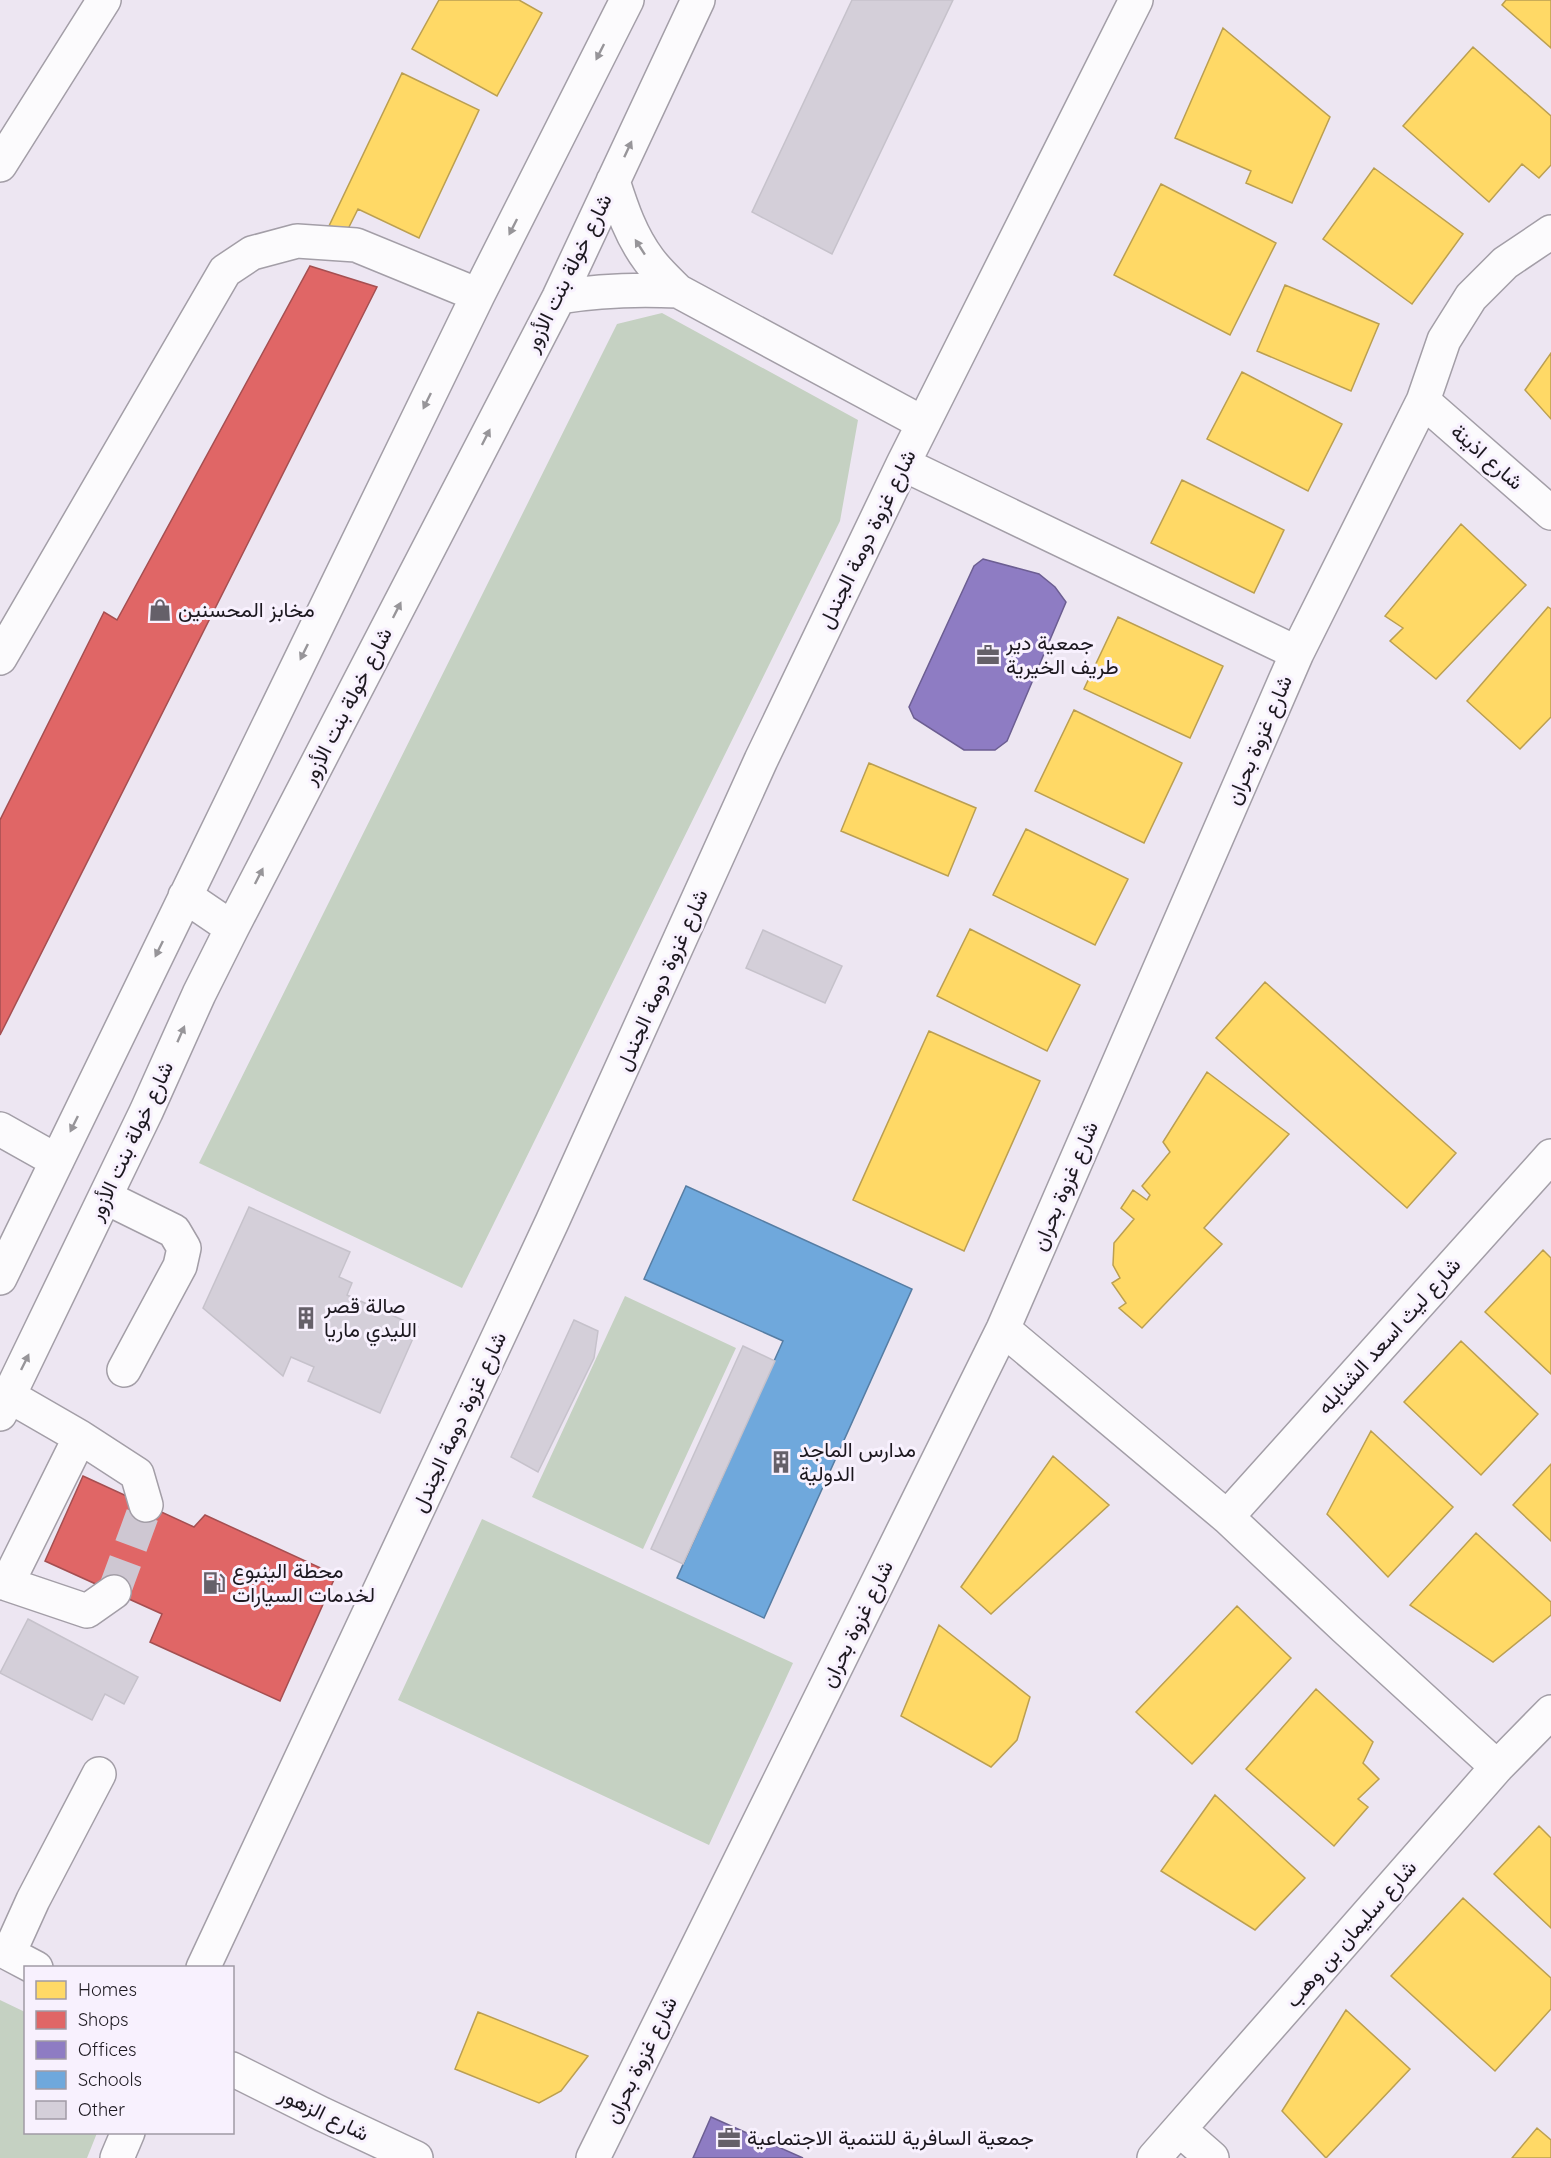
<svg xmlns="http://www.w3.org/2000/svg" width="1551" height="2158" font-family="Quicksand,Vazirmatn,sans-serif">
  <rect width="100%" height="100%" fill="#ede6f2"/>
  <path fill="#c5d1c2" d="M 662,313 L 858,420 L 840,521 L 462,1288 L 199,1163 L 617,324 Z
    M 625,1296 L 736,1348 L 643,1549 L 532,1497 Z
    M 482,1519 L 793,1663 L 709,1845 L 398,1700 Z
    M 0,2000 L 25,2012 L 26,2132 L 97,2133 L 87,2158 L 0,2158 Z"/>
  <path fill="#ffd966" stroke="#bb9f51" stroke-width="1.5" d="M 439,0 L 519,0 L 542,13 L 497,96 L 412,49 Z
    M 1506,0 L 1551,0 L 1551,48 L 1502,5 Z
    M 1223,28 L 1330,117 L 1292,203 L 1246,183 L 1251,171 L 1175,138 Z
    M 1473,47 L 1551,116 L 1551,165 L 1539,178 L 1522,164 L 1489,202 L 1403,126 Z
    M 402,73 L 479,110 L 419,238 L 358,209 L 348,229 L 329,226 Z
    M 1374,168 L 1463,234 L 1412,304 L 1323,239 Z
    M 1161,184 L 1276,243 L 1230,335 L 1114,275 Z
    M 1285,285 L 1379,324 L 1351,391 L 1257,351 Z
    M 1551,353 L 1551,419 L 1525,390 Z
    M 1242,372 L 1342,424 L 1308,491 L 1207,439 Z
    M 1182,480 L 1284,530 L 1254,593 L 1151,543 Z
    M 1461,524 L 1526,585 L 1436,679 L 1390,641 L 1403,628 L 1385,616 Z
    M 1548,607 L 1551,609 L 1551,717 L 1520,749 L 1467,701 Z
    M 1118,617 L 1223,666 L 1190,738 L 1084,689 Z
    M 1074,710 L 1182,763 L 1144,843 L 1035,791 Z
    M 869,763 L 976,808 L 948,876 L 841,831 Z
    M 1026,829 L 1128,879 L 1095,945 L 993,895 Z
    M 970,929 L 1080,985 L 1047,1051 L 937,996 Z
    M 1265,982 L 1456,1153 L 1407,1208 L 1216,1038 Z
    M 929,1031 L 1040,1081 L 964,1251 L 853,1200 Z
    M 1207,1072 L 1289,1134 L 1204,1228 L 1222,1244 L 1142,1328 L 1119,1308 L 1126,1303 L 1112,1283 L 1120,1278 L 1113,1265 L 1114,1243 L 1134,1219 L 1121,1208 L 1133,1190 L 1147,1200 L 1150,1195 L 1142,1186 L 1170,1152 L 1163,1142 Z
    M 1543,1250 L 1551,1258 L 1551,1374 L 1485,1312 Z
    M 1461,1341 L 1538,1414 L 1481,1475 L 1404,1402 Z
    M 1371,1431 L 1453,1507 L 1388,1577 L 1327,1514 Z
    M 1053,1456 L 1109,1505 L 991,1614 L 961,1587 Z
    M 1551,1464 L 1551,1541 L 1513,1505 Z
    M 1476,1533 L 1551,1602 L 1551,1615 L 1493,1662 L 1410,1605 Z
    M 1237,1606 L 1291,1658 L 1192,1764 L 1136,1712 Z
    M 939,1625 L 1030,1697 L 1017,1740 L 991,1767 L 901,1716 Z
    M 1316,1689 L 1373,1742 L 1363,1763 L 1379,1779 L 1358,1799 L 1368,1807 L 1334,1846 L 1246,1769 Z
    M 1215,1795 L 1305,1878 L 1255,1930 L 1161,1871 Z
    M 1539,1826 L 1551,1838 L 1551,1928 L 1494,1874 Z
    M 1463,1898 L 1551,1978 L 1551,2009 L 1495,2071 L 1391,1976 Z
    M 1346,2010 L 1410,2069 L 1326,2158 L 1282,2111 Z
    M 478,2012 L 588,2056 L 561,2091 L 539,2103 L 455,2069 Z
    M 1537,2128 L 1551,2140 L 1551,2158 L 1512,2158 Z"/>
  <path fill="#e06666" stroke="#a54f51" stroke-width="1.5" d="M 310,266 L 377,287 L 0,1035 L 0,820 L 104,612 L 117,620 Z
    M 83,1476 L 194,1527 L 205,1515 L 336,1575 L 280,1701 L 150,1642 L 162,1614 L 45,1561 Z"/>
  <path fill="#8e7cc3" stroke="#6c5e92" stroke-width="1.5" d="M 983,559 L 1039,574 L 1055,587 L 1066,602 L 1007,741 L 995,750 L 964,750 L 914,718 L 909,707 L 974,566 Z
    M 711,2117 L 803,2158 L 693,2158 Z"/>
  <path fill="#6fa8dc" stroke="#567da3" stroke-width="1.5" d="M 686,1186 L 912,1289 L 764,1618 L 677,1578 L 783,1341 L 644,1279 Z"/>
  <path fill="#d4cfd9" stroke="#c6c2cb" stroke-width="1.5" d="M 852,0 L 953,0 L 832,254 L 752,212 Z
    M 763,930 L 842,966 L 825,1003 L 746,968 Z
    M 249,1207 L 350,1252 L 339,1277 L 352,1283 L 347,1295 L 418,1327 L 380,1413 L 308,1381 L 314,1367 L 291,1357 L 283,1376 L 203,1308 Z
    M 574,1320 L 598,1331 L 594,1358 L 538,1472 L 511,1457 Z
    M 743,1346 L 775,1361 L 683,1564 L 651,1549 Z
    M 28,1619 L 138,1677 L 124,1704 L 105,1694 L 92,1720 L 0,1673 Z"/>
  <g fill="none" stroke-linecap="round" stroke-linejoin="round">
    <path stroke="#cec7d2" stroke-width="33" stroke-dasharray="33 16" stroke-linecap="butt" d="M 114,1592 L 146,1505"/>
    <g stroke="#a39ea7" stroke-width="36">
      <path id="minor" d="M 0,165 L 104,0
        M 613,181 C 622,209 631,236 649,260 C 657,271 668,281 678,291 L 923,423
        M 559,297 C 600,290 636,289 678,291
        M 1423,401 L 1551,513
        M 903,464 L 1297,653
        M 0,658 L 225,271 L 252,253 L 297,241 L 356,245 L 478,295
        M 185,896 L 232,928
        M 0,1129 L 57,1161
        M 105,1197 L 174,1231 L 184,1248 L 180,1266 L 124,1370
        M 0,1278 L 478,295 L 627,0
        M 1003,1329 L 1227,1517 L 1345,1628 L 1497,1767
        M 0,1414 L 146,1112 L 199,994 L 232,928 L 559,297 L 698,0
        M 80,1437 L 137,1474 L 146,1505
        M 1227,1517 L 1551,1156
        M 0,1582 L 7,1584 L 80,1437 L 9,1396
        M 7,1584 L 87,1611 L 114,1592
        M 0,1949 L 36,1968
        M 9,1953 L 33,1900 L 99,1774
        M 203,1968 L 552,1222 L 761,760 L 903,464 L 1136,0
        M 232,2069 L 322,2114 L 416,2158
        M 1180,2130 L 1212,2158
        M 117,2158 L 128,2132
        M 593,2158 L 1003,1329 L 1297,653 L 1423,401 L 1444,340 L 1471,297 L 1505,263 L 1551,232
        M 1154,2158 L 1497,1767 L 1551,1712"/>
    </g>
    <use href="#minor" stroke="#fcfbfd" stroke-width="33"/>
  </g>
  <defs><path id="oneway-solid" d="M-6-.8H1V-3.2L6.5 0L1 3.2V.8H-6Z" transform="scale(1.5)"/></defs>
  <g fill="#979599">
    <use href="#oneway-solid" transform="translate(600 52) rotate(117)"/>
    <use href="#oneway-solid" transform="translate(628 149) rotate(-65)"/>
    <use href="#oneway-solid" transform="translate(513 227) rotate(117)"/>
    <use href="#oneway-solid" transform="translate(640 247) rotate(-123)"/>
    <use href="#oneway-solid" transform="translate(427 401) rotate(116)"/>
    <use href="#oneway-solid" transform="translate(486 437) rotate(-63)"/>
    <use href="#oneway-solid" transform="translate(397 610) rotate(-63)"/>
    <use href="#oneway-solid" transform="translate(304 652) rotate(116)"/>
    <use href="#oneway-solid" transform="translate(259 876) rotate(-63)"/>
    <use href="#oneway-solid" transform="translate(159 949) rotate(116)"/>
    <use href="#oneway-solid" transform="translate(181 1034) rotate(-66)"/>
    <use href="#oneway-solid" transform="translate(74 1124) rotate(116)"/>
    <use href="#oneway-solid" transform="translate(25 1362) rotate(-64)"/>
  </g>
  <defs>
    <g id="shop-bare" transform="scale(1.8)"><path d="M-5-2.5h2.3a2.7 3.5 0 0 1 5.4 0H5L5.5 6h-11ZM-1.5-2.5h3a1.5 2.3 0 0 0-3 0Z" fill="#656069" stroke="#f8f1fe" stroke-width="2.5" paint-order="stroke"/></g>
    <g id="office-bare" transform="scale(1.8)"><path d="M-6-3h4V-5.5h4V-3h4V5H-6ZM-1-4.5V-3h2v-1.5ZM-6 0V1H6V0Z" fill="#656069" stroke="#f8f1fe" stroke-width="2.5" paint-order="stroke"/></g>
    <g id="building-bare" transform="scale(1.8)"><path d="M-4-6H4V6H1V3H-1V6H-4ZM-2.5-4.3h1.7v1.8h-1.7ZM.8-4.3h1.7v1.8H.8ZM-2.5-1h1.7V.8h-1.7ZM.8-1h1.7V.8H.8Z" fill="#656069" stroke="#f8f1fe" stroke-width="2.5" paint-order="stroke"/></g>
    <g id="fuel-bare" transform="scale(1.8)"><path d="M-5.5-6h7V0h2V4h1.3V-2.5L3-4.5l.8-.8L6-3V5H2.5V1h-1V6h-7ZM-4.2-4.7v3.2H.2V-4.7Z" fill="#656069" stroke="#f8f1fe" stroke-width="2.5" paint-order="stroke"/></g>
  </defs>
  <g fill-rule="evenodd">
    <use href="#shop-bare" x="160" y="610"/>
    <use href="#office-bare" x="988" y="655"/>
    <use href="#building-bare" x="306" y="1318"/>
    <use href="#building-bare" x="781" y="1462"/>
    <use href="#fuel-bare" x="214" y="1583"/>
    <use href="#office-bare" x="729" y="2138"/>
  </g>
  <g text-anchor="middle" stroke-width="6" stroke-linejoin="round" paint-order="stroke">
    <g font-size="21" fill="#1c181f" stroke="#f8f1fe">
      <text transform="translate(568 273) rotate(-64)" y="7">شارع خولة بنت الأزور</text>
      <text transform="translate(1487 457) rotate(41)" y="7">شارع اذينة</text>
      <text transform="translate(867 539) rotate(-64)" y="7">شارع غزوة دومة الجندل</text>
      <text transform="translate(347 706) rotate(-63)" y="7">شارع خولة بنت الأزور</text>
      <text transform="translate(1259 740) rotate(-67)" y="7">شارع غزوة بحران</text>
      <text transform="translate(662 980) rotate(-66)" y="7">شارع غزوة دومة الجندل</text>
      <text transform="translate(131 1141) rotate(-65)" y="7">شارع خولة بنت الأزور</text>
      <text transform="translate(1065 1186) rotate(-67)" y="7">شارع غزوة بحران</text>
      <text transform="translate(1389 1336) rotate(-48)" y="7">شارع ليث اسعد الشنابله</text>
      <text transform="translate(459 1422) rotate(-65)" y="7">شارع غزوة دومة الجندل</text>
      <text transform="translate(857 1624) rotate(-64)" y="7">شارع غزوة بحران</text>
      <text transform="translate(1351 1934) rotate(-49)" y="7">شارع سليمان بن وهب</text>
      <text transform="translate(641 2060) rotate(-64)" y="7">شارع غزوة بحران</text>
      <text transform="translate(324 2114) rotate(26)" y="7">شارع الزهور</text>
    </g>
    <g font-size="21" fill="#1c181f" stroke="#f8f1fe" text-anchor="start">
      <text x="178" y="617">مخابز المحسنين</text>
      <text x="1006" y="650">جمعية دير<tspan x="1006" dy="24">طريف الخيرية</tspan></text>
      <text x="324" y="1313">صالة قصر<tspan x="324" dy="24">الليدي ماريا</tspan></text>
      <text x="799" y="1457">مدارس الماجد<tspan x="799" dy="24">الدولية</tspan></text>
      <text x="232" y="1578">محطة الينبوع<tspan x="232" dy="24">لخدمات السيارات</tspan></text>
      <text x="747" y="2145">جمعية السافرية للتنمية الاجتماعية</text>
    </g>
  </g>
  <rect x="24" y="1966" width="210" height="168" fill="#f8f1fe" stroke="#a09aa5" stroke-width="1.5"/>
  <rect x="36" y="1981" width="30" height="18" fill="#ffd966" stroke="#a09aa5" stroke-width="1.5"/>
  <text x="78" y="1996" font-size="18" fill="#1c181f">Homes</text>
  <rect x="36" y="2011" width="30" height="18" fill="#e06666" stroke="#a09aa5" stroke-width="1.5"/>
  <text x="78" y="2026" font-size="18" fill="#1c181f">Shops</text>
  <rect x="36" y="2041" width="30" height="18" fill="#8e7cc3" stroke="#a09aa5" stroke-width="1.5"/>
  <text x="78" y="2056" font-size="18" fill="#1c181f">Offices</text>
  <rect x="36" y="2071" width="30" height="18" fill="#6fa8dc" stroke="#a09aa5" stroke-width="1.5"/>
  <text x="78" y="2086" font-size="18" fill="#1c181f">Schools</text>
  <rect x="36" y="2101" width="30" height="18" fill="#d4cfd9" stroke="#a09aa5" stroke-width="1.5"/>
  <text x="78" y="2116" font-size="18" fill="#1c181f">Other</text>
</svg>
